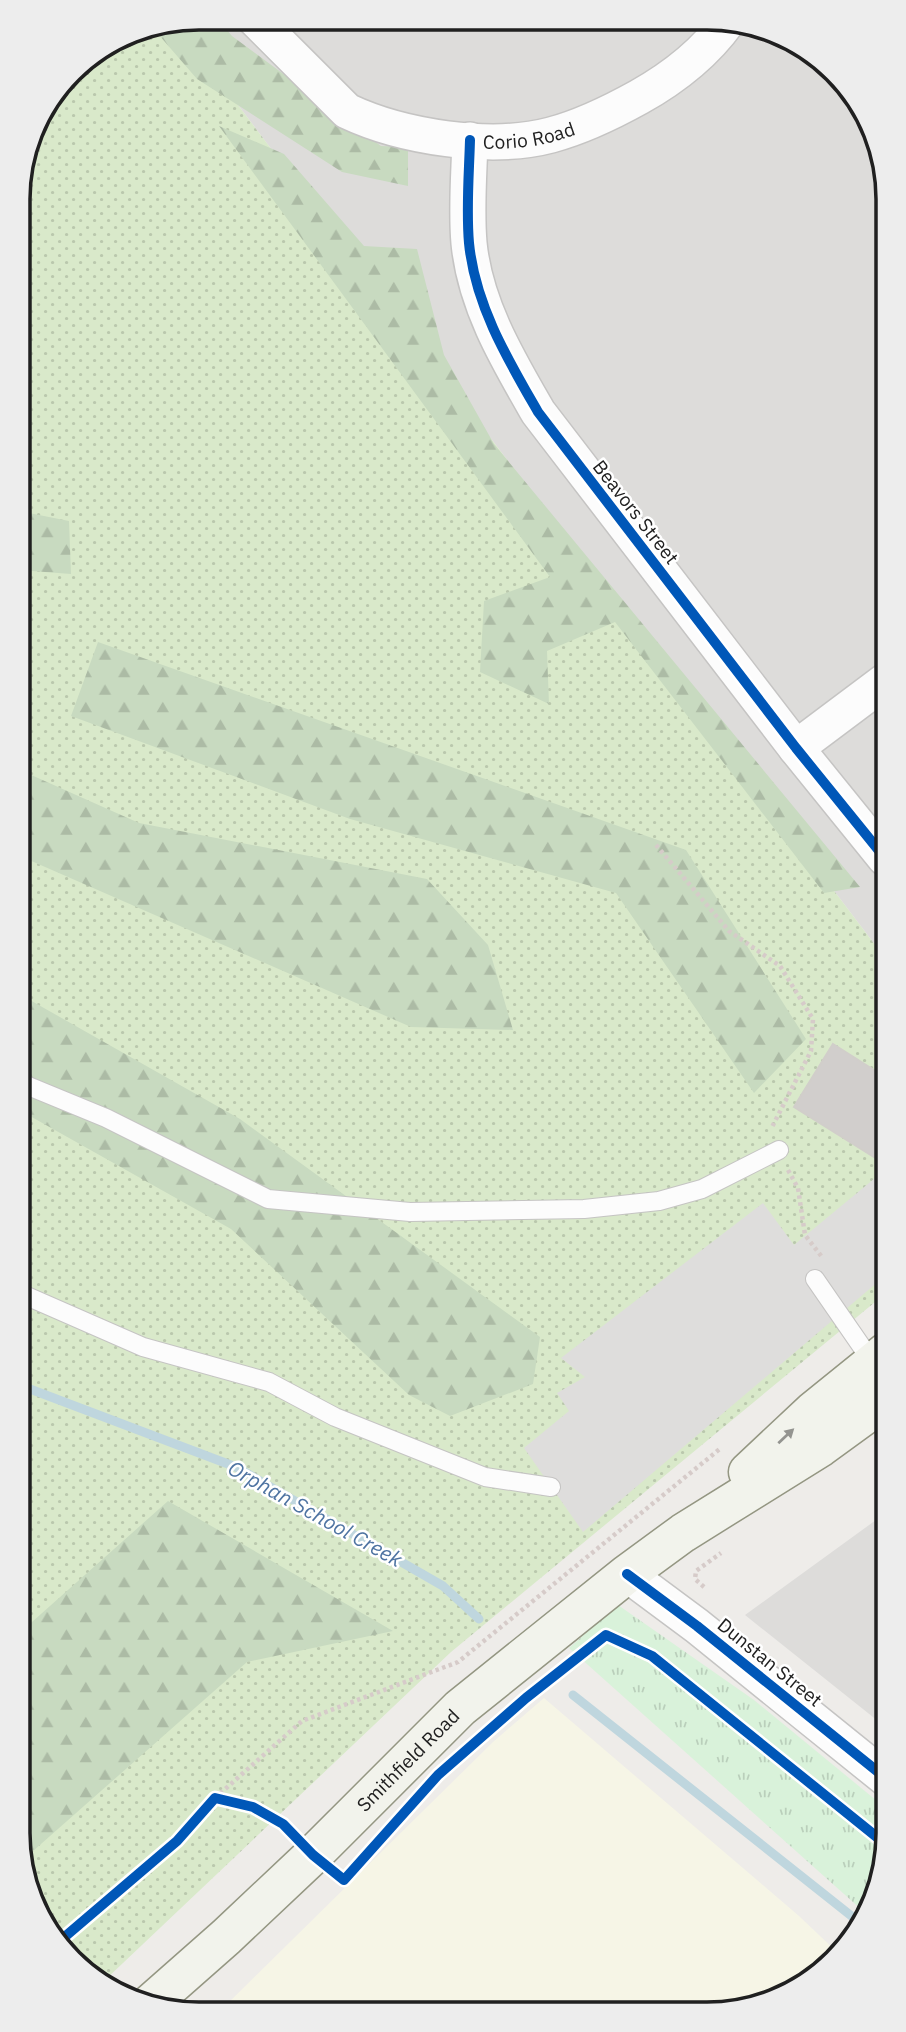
<svg xmlns="http://www.w3.org/2000/svg" width="906" height="2032" font-family="'IBM Plex Sans',sans-serif">
  <defs>
    <pattern id="grass-dots" width="8" height="8" patternUnits="userSpaceOnUse" patternTransform="scale(1.75)"><rect width="8" height="8" fill="#d9e9ca"/><path d="M2 2h.1M6 6h.1" fill="none" stroke="#bac8ad" stroke-width="1.8" stroke-linecap="round"/></pattern>
    <pattern id="forest-firs" width="22" height="20" patternUnits="userSpaceOnUse" patternTransform="scale(1.75)"><rect width="22" height="20" fill="#c8dac0"/><path d="M5 1l3.5 6h-7zM16 11l3.5 6h-7z" fill="#acbba5"/></pattern>
    <pattern id="park-tufts" width="24" height="20" patternUnits="userSpaceOnUse" patternTransform="scale(1.75)"><rect width="24" height="20" fill="#d9f2da"/><path d="M3 7l-1-3M5 7V3M7 7l1-3M15 17l-1-3M17 17v-4M19 17l1-3" fill="none" stroke="#bacfbb"/></pattern>
  </defs>
  <rect width="100%" height="100%" fill="#eeece9"/>
  <path fill="#dddcda" d="M 199,18 L 742,21 L 827,63 L 882,152 L 885,958 L 175,22 Z
    M 887,1512 L 888,1729 L 745,1615 Z"/>
  <path fill="#f6f5e6" d="M 544,1698 L 799,1916 L 839,1954 L 807,1984 L 754,2008 L 220,2011 L 493,1742 Z"/>
  <path fill="url(#grass-dots)" d="M 175,22 L 885,958 L 886,1293 L 451,1652 L 104,1981 L 79,1969 L 24,1880 L 18,187 L 36,119 L 79,63 L 130,31 Z"/>
  <path fill="url(#forest-firs)" d="M 199,18 L 217,18 L 232,36 L 381,146 L 408,147 L 408,186 L 342,172 L 197,79 L 152,27 Z
    M 219,126 L 284,154 L 364,246 L 417,249 L 444,355 L 494,444 L 860,887 L 824,893 L 615,622 L 547,651 L 549,704 L 480,672 L 484,601 L 550,577 Z
    M 19,511 L 69,521 L 71,574 L 19,570 Z
    M 98,642 L 686,850 L 806,1039 L 754,1093 L 616,893 L 350,819 L 71,716 Z
    M 20,770 L 139,823 L 427,879 L 488,945 L 513,1030 L 411,1027 L 20,856 Z
    M 21,995 L 240,1119 L 540,1337 L 533,1384 L 450,1416 L 409,1395 L 231,1229 L 21,1111 Z
    M 168,1501 L 393,1631 L 247,1662 L 24,1859 L 23,1630 Z"/>
  <path fill="url(#park-tufts)" d="M 618,1605 L 754,1700 L 888,1810 L 888,1845 L 863,1911 L 569,1648 Z"/>
  <path fill="#dedddc" d="M 886,1169 L 886,1275 L 583,1532 L 524,1448 L 569,1411 L 557,1393 L 585,1377 L 561,1358 L 763,1203 L 794,1245 Z"/>
  <g fill="none" stroke-linecap="round" stroke-linejoin="round">
    <path stroke="#bfd6de" stroke-width="9" d="M 22,1386 L 236,1467 L 443,1586 L 479,1619
      M 573,1695 L 859,1922"/>
  </g>
  <path fill="#d1cecc" stroke="#d1ceca" stroke-width="2" d="M 833,1044 L 885,1077 L 886,1145 L 877,1159 L 794,1107 Z"/>
  <g fill="none" stroke-linecap="round" stroke-linejoin="round">
    <g stroke="#c5c4c3" stroke-width="20">
      <path id="lane" d="M 21,1083 L 106,1118 L 268,1199 L 410,1212 L 584,1209 L 659,1201 L 702,1189 L 779,1150
        M 815,1279 L 873,1363
        M 22,1294 L 143,1347 L 269,1382 L 335,1417 L 485,1477 L 551,1487"/>
    </g>
    <g stroke="#c5c4c3" stroke-width="38">
      <g id="street">
        <path id="s1" d="M 254,18 L 347,111 C 402,137 491,151 551,135 C 581,127 612,112 639,97 C 673,78 705,53 728,21"/>
        <path d="M 470,140 C 469,175 466,209 469,243 C 475,305 508,360 538,412 L 796,748 L 885,858"/>
        <path d="M 796,748 L 884,682"/>
        <path d="M 627,1574 L 697,1626 L 888,1780"/>
      </g>
    </g>
    <g stroke="#949682" stroke-width="41">
      <g id="secondary">
        <path d="M 748,1472 L 813,1411 L 886,1352"/>
        <path id="s2" d="M 150,2004 L 226,1937 L 313,1855 L 460,1708 L 627,1574 L 683,1533 L 821,1447 L 887,1399"/>
      </g>
    </g>
    <path stroke="#d6cbc9" stroke-width="4.5" stroke-dasharray="3.5 3.5" stroke-linecap="butt" d="M 656,845 L 729,931 L 780,966 L 813,1019 L 811,1051 L 772,1127
      M 788,1170 L 798,1188 L 805,1235 L 822,1257
      M 704,1587 L 695,1579 L 696,1571 L 721,1553
      M 215,1798 L 302,1721 L 458,1662 L 721,1448"/>
    <use href="#lane" stroke="#fcfcfc" stroke-width="18"/>
    <use href="#street" stroke="#fcfcfc" stroke-width="35"/>
    <use href="#secondary" stroke="#f2f3ec" stroke-width="38"/>
    <g stroke="#fff" stroke-width="15">
      <path id="cycleway" d="M 470,140 C 469,175 466,209 469,243 C 475,305 508,360 538,412 L 796,748 L 885,858
        M 627,1574 L 697,1626 L 888,1780
        M 61,1940 L 177,1841 L 215,1798 L 253,1807 L 283,1824 L 313,1855 L 344,1880 L 438,1775 L 526,1698 L 606,1635 L 652,1656 L 888,1846"/>
    </g>
    <use href="#cycleway" stroke="#0057b8" stroke-width="10"/>
  </g>
  <defs><path id="oneway-solid" d="M-6-.8H1V-3.2L6.5 0L1 3.2V.8H-6Z" transform="scale(1.75)"/></defs>
  <use fill="#949490" href="#oneway-solid" transform="translate(786 1436) rotate(-43)"/>
  <g text-anchor="middle" stroke-width="5" stroke-linejoin="round" paint-order="stroke">
    <g font-size="19" fill="#202020" stroke="#fff">
      <text dy="7" stroke="none"><textPath href="#s1" startOffset="318">Corio Road</textPath></text>
      <text transform="translate(636 512) rotate(52)" y="7">Beavors Street</text>
      <text transform="translate(770 1662) rotate(39)" y="7">Dunstan Street</text>
      <text dy="7" stroke="none"><textPath href="#s2" startOffset="355">Smithfield Road</textPath></text>
    </g>
    <g font-size="21" font-style="italic" fill="#4f74a2" stroke="#fff">
      <text transform="translate(315 1514) rotate(29)" y="7">Orphan School Creek</text>
    </g>
  </g>
  <path d="M0 0H906V2032H0ZM199 30H707A169 169 0 0 1 876 199V1833A169 169 0 0 1 707 2002H199A169 169 0 0 1 30 1833V199A169 169 0 0 1 199 30Z" fill="#ededed" fill-rule="evenodd"/>
  <path fill="none" stroke="#202020" stroke-width="3.5" d="M199 30H707A169 169 0 0 1 876 199V1833A169 169 0 0 1 707 2002H199A169 169 0 0 1 30 1833V199A169 169 0 0 1 199 30Z"/>
</svg>
